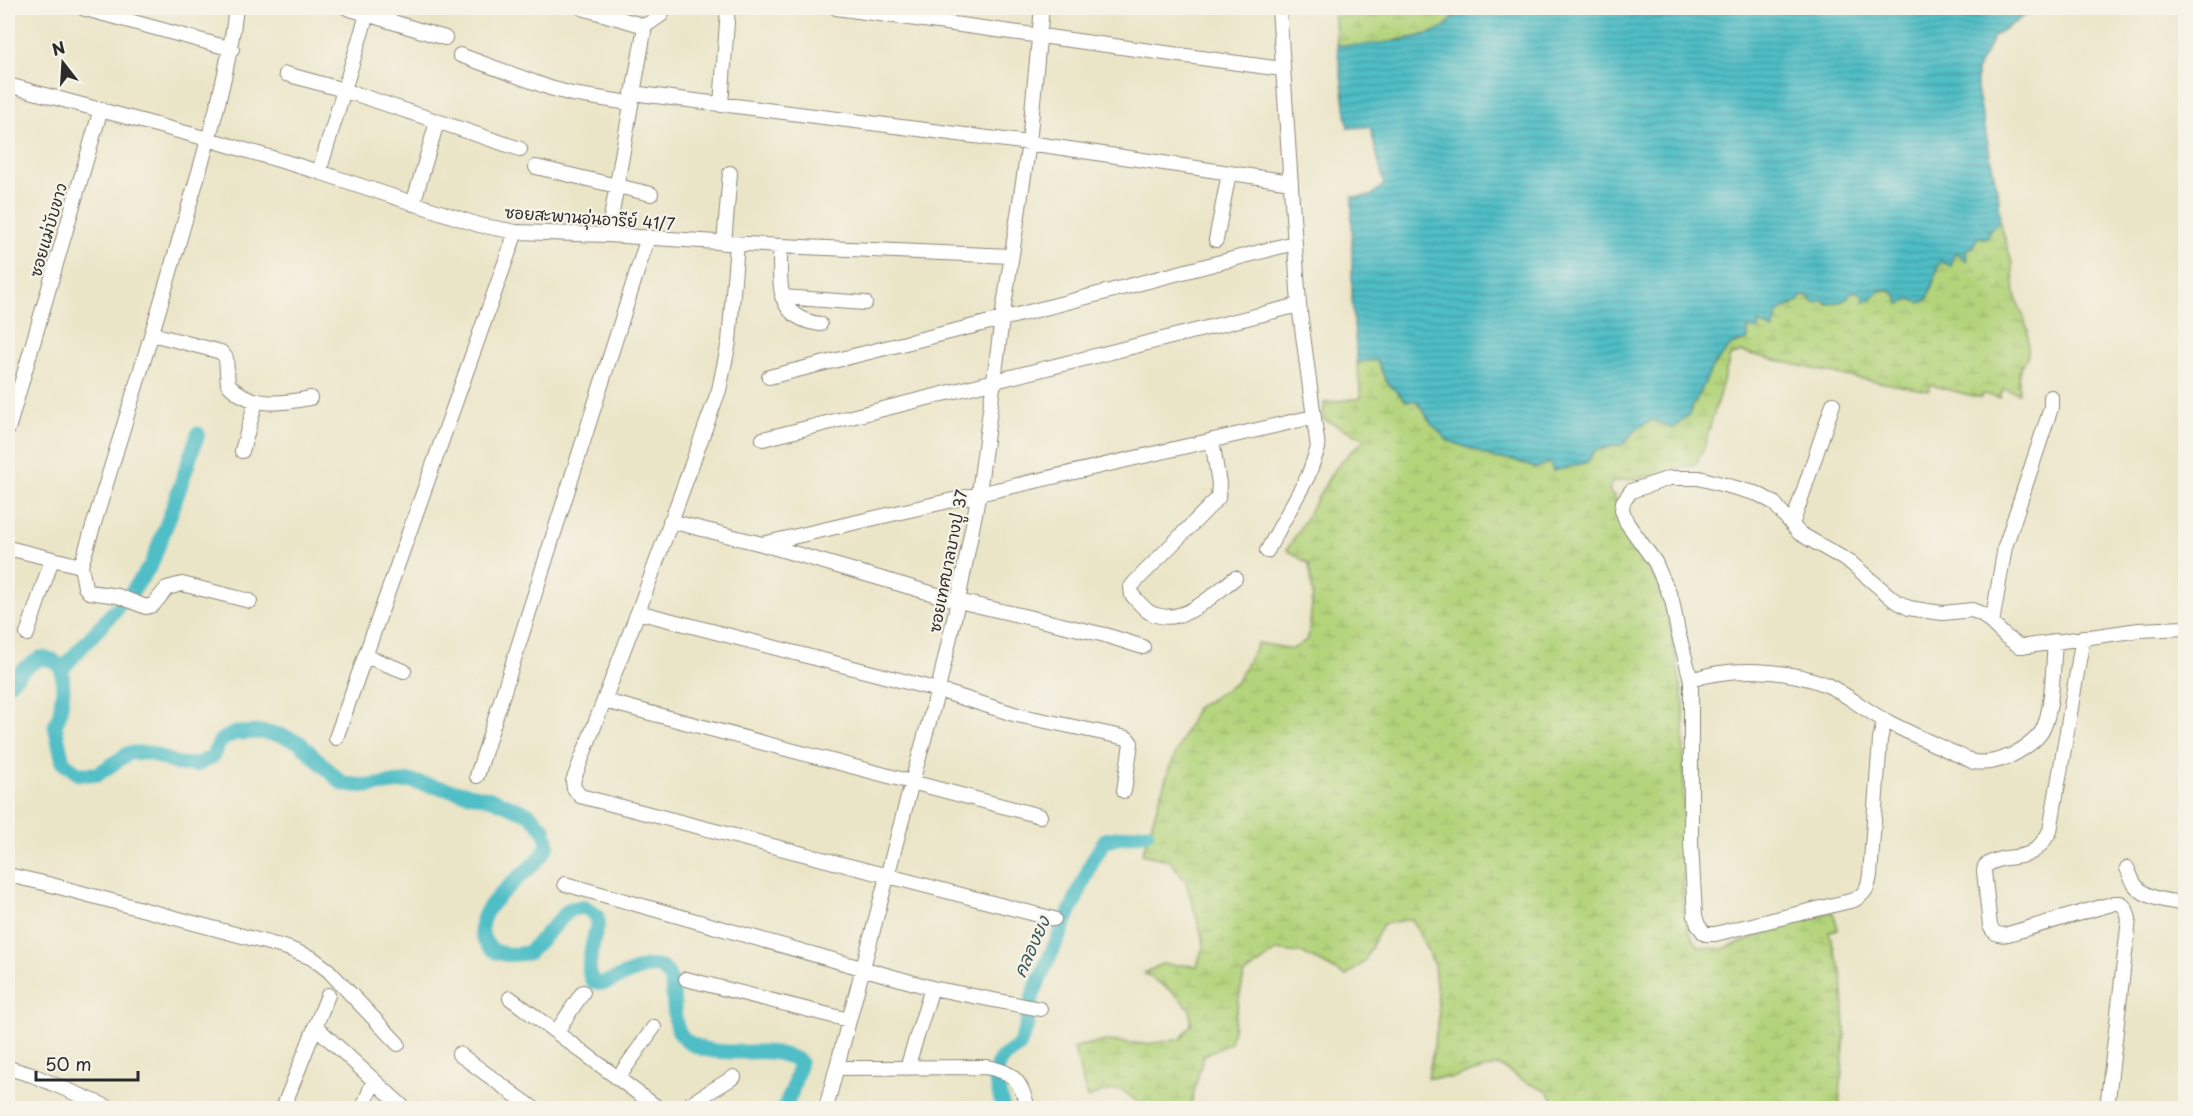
<svg xmlns="http://www.w3.org/2000/svg" width="2193" height="1116" font-family="'Playpen Sans','Playpen Sans Thai',sans-serif">
  <defs>
    <pattern id="wetland-marsh" width="20" height="14" patternUnits="userSpaceOnUse" patternTransform="scale(1.5)"><rect width="20" height="14" fill="#b4d47c"/><path d="M1 5h8M5 5V1M11 12h8M15 12V8" fill="none" stroke="#9bb66b"/></pattern>
    <pattern id="water-rules" width="6" height="5" patternUnits="userSpaceOnUse" patternTransform="scale(1.5)"><rect width="6" height="5" fill="#50bec6"/><path d="M0 2.5h6" fill="none" stroke="#439ba1"/></pattern>
  </defs>
  <rect width="100%" height="100%" fill="#f7f3e8"/>
  <filter id="ink" filterUnits="userSpaceOnUse"><feTurbulence type="fractalNoise" baseFrequency=".0167" numOctaves="2"/><feDisplacementMap in="SourceGraphic" scale="12" xChannelSelector="R" yChannelSelector="G"/><feConvolveMatrix kernelMatrix="1 2 1 2 8 2 1 2 1" color-interpolation-filters="sRGB"/></filter>
  <filter id="wash" filterUnits="userSpaceOnUse"><feTurbulence type="fractalNoise" baseFrequency=".008" numOctaves="4" result="noise"/><feDisplacementMap in="SourceGraphic" scale="24" xChannelSelector="R" yChannelSelector="G"/><feGaussianBlur stdDeviation="1.35" result="paint"/><feColorMatrix in="noise" values="0 0 0 0 0 0 0 0 0 0 0 0 0 0 0 0 0 1.4 0 .05"/><feComposite in="paint" operator="in"/></filter>
  <g filter="url(#wash)">
    <rect width="100%" height="100%" fill="#ebe5c8"/>
    <path fill="url(#wetland-marsh)" stroke="#708054" stroke-width="1.5" d="M 1345,8 L 1450,8 L 1454,17 C 1451,20 1448,25 1444,27 C 1423,40 1361,47 1337,45 L 1334,10 L 1345,10 Z
      M 2000,222 L 2012,263 L 2015,295 L 2028,330 L 2028,355 L 2019,372 L 2019,393 L 2003,389 L 2000,398 L 1983,394 L 1981,398 L 1931,385 L 1929,391 L 1840,375 L 1741,352 L 1730,357 L 1703,451 L 1695,464 L 1660,475 L 1612,482 L 1609,491 L 1615,497 L 1631,547 L 1660,586 L 1669,617 L 1679,675 L 1684,706 L 1683,899 L 1688,930 L 1699,947 L 1722,949 L 1800,921 L 1833,912 L 1838,929 L 1829,932 L 1842,975 L 1845,1032 L 1839,1108 L 1559,1108 L 1548,1092 L 1522,1080 L 1499,1065 L 1452,1078 L 1428,1078 L 1439,1017 L 1434,964 L 1412,919 L 1383,924 L 1364,962 L 1346,976 L 1305,954 L 1278,950 L 1244,975 L 1230,1043 L 1203,1056 L 1190,1108 L 1145,1108 L 1121,1089 L 1104,1092 L 1087,1098 L 1074,1047 L 1106,1041 L 1147,1044 L 1181,1039 L 1191,1024 L 1190,1009 L 1173,992 L 1144,973 L 1162,964 L 1197,966 L 1204,943 L 1186,882 L 1170,861 L 1142,854 L 1169,769 L 1196,708 L 1236,683 L 1258,643 L 1293,649 L 1308,639 L 1313,595 L 1309,564 L 1287,550 L 1332,473 L 1348,454 L 1366,439 L 1323,419 L 1324,403 L 1361,398 L 1357,362 L 1377,360 L 1386,381 L 1417,401 L 1431,423 L 1495,458 L 1514,460 L 1535,468 L 1550,463 L 1553,470 L 1588,462 L 1594,451 L 1623,444 L 1638,427 L 1653,420 L 1689,414 L 1713,366 L 1731,345 L 1748,339 L 1748,327 L 1758,322 L 1773,330 C 1780,298 1789,315 1802,296 L 1810,297 L 1811,301 L 1822,300 L 1829,304 L 1850,292 L 1859,292 L 1863,296 L 1887,289 L 1907,302 L 1910,299 L 1921,303 L 1928,298 L 1940,261 L 1951,259 L 1954,253 L 1959,253 L 1966,261 L 1965,250 L 1972,247 L 1978,237 L 1984,238 L 1989,230 Z"/>
    <path fill="url(#water-rules)" stroke="#3e7478" stroke-width="1.5" d="M 1450,8 L 2037,8 L 1995,35 L 1977,69 L 1977,89 L 1999,200 L 2000,222 L 1989,230 L 1988,238 L 1978,237 L 1972,247 L 1966,250 L 1967,262 L 1958,253 L 1954,253 L 1951,266 L 1940,261 L 1928,299 L 1920,303 L 1911,299 L 1899,305 L 1897,295 L 1887,289 L 1880,290 L 1870,300 L 1864,302 L 1863,296 L 1859,292 L 1851,292 C 1846,303 1839,301 1829,304 L 1822,300 L 1817,303 L 1811,301 L 1810,297 L 1802,296 C 1789,315 1780,297 1773,330 L 1758,323 L 1759,330 L 1748,328 L 1748,339 L 1731,345 L 1713,366 L 1689,414 L 1673,429 L 1653,420 L 1638,428 L 1623,444 L 1594,451 L 1588,462 L 1553,471 L 1550,463 L 1535,468 L 1514,460 L 1495,458 L 1447,440 L 1431,423 L 1417,401 L 1406,401 L 1386,381 L 1377,360 L 1357,362 L 1352,299 L 1352,197 L 1371,196 L 1384,184 L 1370,127 L 1348,128 L 1337,45 C 1361,47 1423,40 1444,27 C 1448,25 1451,20 1454,17 Z"/>
    <g fill="none" stroke-linecap="round" stroke-linejoin="round">
      <path stroke="#50bec6" stroke-width="15" d="M 133,590 L 151,565 L 172,510 L 198,434
        M 62,669 L 117,608
        M 8,684 L 26,667 L 41,658 L 53,660 L 62,669 L 63,690 L 60,713 L 55,726 L 63,762 L 79,774 L 98,774 L 129,753 L 150,753 L 177,764 L 196,765 L 212,757 L 221,740 L 235,733 L 260,732 L 280,735 L 299,742 L 343,784 L 369,786 L 410,781 L 492,799 L 529,814 L 544,829 L 548,844 C 546,848 544,853 541,856 C 525,878 464,910 486,943 C 495,957 512,955 528,953 L 570,909 L 585,907 L 597,916 L 598,923 C 565,1037 634,951 663,969 C 683,983 663,1028 690,1043 C 711,1056 743,1051 767,1052 C 777,1052 788,1056 798,1060 L 800,1062 L 792,1091 L 784,1108
        M 1003,1108 L 995,1078 L 998,1064 L 1002,1058 L 1019,1046 L 1026,1029 L 1033,994 L 1093,860 L 1105,840 L 1147,833"/>
    </g>
  </g>
  <g filter="url(#ink)">
    <g fill="none" stroke-linecap="round" stroke-linejoin="round">
      <g stroke="#8b887a" stroke-width="16">
        <path id="street" d="M 82,8 L 232,49
          M 236,8 C 228,80 205,150 185,220 C 152,336 116,451 81,566 L 85,587 L 89,592 L 118,596 L 146,607 L 153,605 L 167,588 L 182,584 L 250,601
          M 347,8 L 445,38
          M 582,8 L 645,26
          M 836,8 L 1282,69
          M 460,55 L 550,88 L 572,94 L 629,103
          M 286,74 L 344,90 L 520,149
          M 8,85 L 208,139 L 319,172 L 479,225 L 516,232 L 608,235 L 780,246 L 1011,256
          M 632,93 L 1029,143 L 1291,182
          M 721,105 L 728,8
          M 536,167 L 651,194
          M 319,172 L 369,8
          M 413,204 L 437,122
          M 608,235 L 645,26 L 661,15 L 664,8
          M 1216,240 L 1229,173
          M 724,243 L 730,173
          M 737,244 L 729,342 L 719,390 L 638,612 L 573,781 L 574,788 L 580,796 L 1054,919
          M 780,246 C 781,282 773,318 820,324
          M 782,297 L 865,303
          M 152,334 L 221,352 L 226,358 L 228,384 C 250,408 281,404 310,398
          M 769,377 L 1002,319 L 1294,243
          M 8,429 L 101,109
          M 763,439 L 1299,305
          M 1212,440 L 1219,484 L 1218,498 L 1136,581 L 1131,587 L 1132,595 C 1137,600 1143,608 1149,612 C 1181,629 1211,596 1235,578
          M 242,451 L 256,401
          M 670,521 L 762,544 L 958,601 L 1105,635 L 1143,647
          M 1792,525 L 1833,404
          M 762,544 L 1313,417
          M 8,548 L 81,566
          M 1267,551 L 1308,476 L 1318,448 L 1299,305 L 1279,8
          M 638,612 L 938,690 L 1017,715 L 1127,738 L 1131,743 L 1124,791
          M 1992,623 L 2005,547 L 2051,408 L 2051,397
          M 27,634 L 52,559
          M 2083,637 L 2050,831 C 2028,870 2012,848 1985,866 L 1984,871 L 1990,926 C 1994,934 1999,936 2008,934 L 2115,903 L 2121,903 L 2126,909 L 2129,919 L 2107,1108
          M 365,656 L 404,671
          M 1691,680 L 1678,632 L 1672,600 L 1655,562 L 1627,523 L 1622,510 L 1623,502 L 1631,491 L 1670,478 L 1699,478 L 1758,494 L 1774,503 L 1799,533 L 1851,563 L 1894,600 L 1909,608 L 1927,611 L 1943,613 L 1972,610 L 1982,614 L 2005,636 L 2019,646 L 2028,646 L 2139,630 L 2186,628
          M 605,701 L 1040,816
          M 1884,721 L 1880,740 L 1870,875 C 1868,888 1866,893 1854,900 L 1715,934 L 1705,934 L 1698,925 L 1695,916 L 1691,843 L 1691,680 C 1731,666 1787,669 1827,685 C 1848,695 1866,711 1886,721 C 1915,736 1945,749 1974,762 C 1987,764 1998,761 2010,756 C 2022,750 2032,744 2040,734 C 2053,717 2053,664 2055,641
          M 336,738 L 516,232
          M 477,776 L 648,237
          M 2127,868 C 2130,874 2132,881 2136,886 C 2146,899 2170,901 2186,904
          M 8,875 L 48,884 L 287,948 L 312,958 L 328,970 L 398,1044
          M 565,884 L 932,988 L 1040,1009
          M 686,979 L 849,1020
          M 510,998 L 658,1108
          M 315,1026 L 404,1108
          M 557,1031 L 583,992
          M 459,1054 L 533,1108
          M 8,1068 L 32,1075 L 110,1108
          M 837,1068 L 986,1067 C 1015,1072 1020,1081 1028,1108
          M 907,1068 L 932,988
          M 618,1078 L 654,1027
          M 283,1108 L 328,995
          M 363,1108 L 373,1082
          M 683,1108 L 734,1077
          M 826,1108 L 912,782 L 938,690 L 958,601 L 979,493 L 1002,319 L 1029,143 L 1042,8"/>
      </g>
      <use href="#street" stroke="#fff" stroke-width="14"/>
    </g>
  </g>
  <g text-anchor="middle" stroke-width="4.5" stroke-linejoin="round" paint-order="stroke">
    <g font-size="16" fill="#2b2b2b" stroke="#f7f3e8">
      <text transform="translate(590 218) rotate(4)" y="6">ซอยสะพานอุ่นอารีย์ 41/7</text>
      <text transform="translate(48 230) rotate(-74)" y="6">ซอยแม่บับขาว</text>
      <text transform="translate(948 561) rotate(-79)" y="6">ซอยเทศบาลบางปู 37</text>
    </g>
    <g font-size="18" font-style="italic" fill="#36575a" stroke="#f7f3e8">
      <text transform="translate(1032 947) rotate(-66)" y="6">คลองยง</text>
    </g>
  </g>
  <rect width="2193" height="1116" fill="none" stroke="#f7f3e8" stroke-width="30"/>
  <g transform="translate(63 63) rotate(343)" stroke="#f7f3e8" stroke-width="4.5" paint-order="stroke">
  <path d="M0-4.5L10 22L0 15L-10 22Z" fill="#2b2b2b"/>
  <text y="-9" font-size="16" font-weight="bold" text-anchor="middle" fill="#2b2b2b">N</text>
  </g>
  <path d="M36 1071v9h102v-9" fill="none" stroke="#2b2b2b" stroke-width="3"/>
  <text x="45" y="1071" font-size="18" fill="#2b2b2b" stroke="#f7f3e8" stroke-width="4.5" paint-order="stroke">50 m</text>
</svg>
